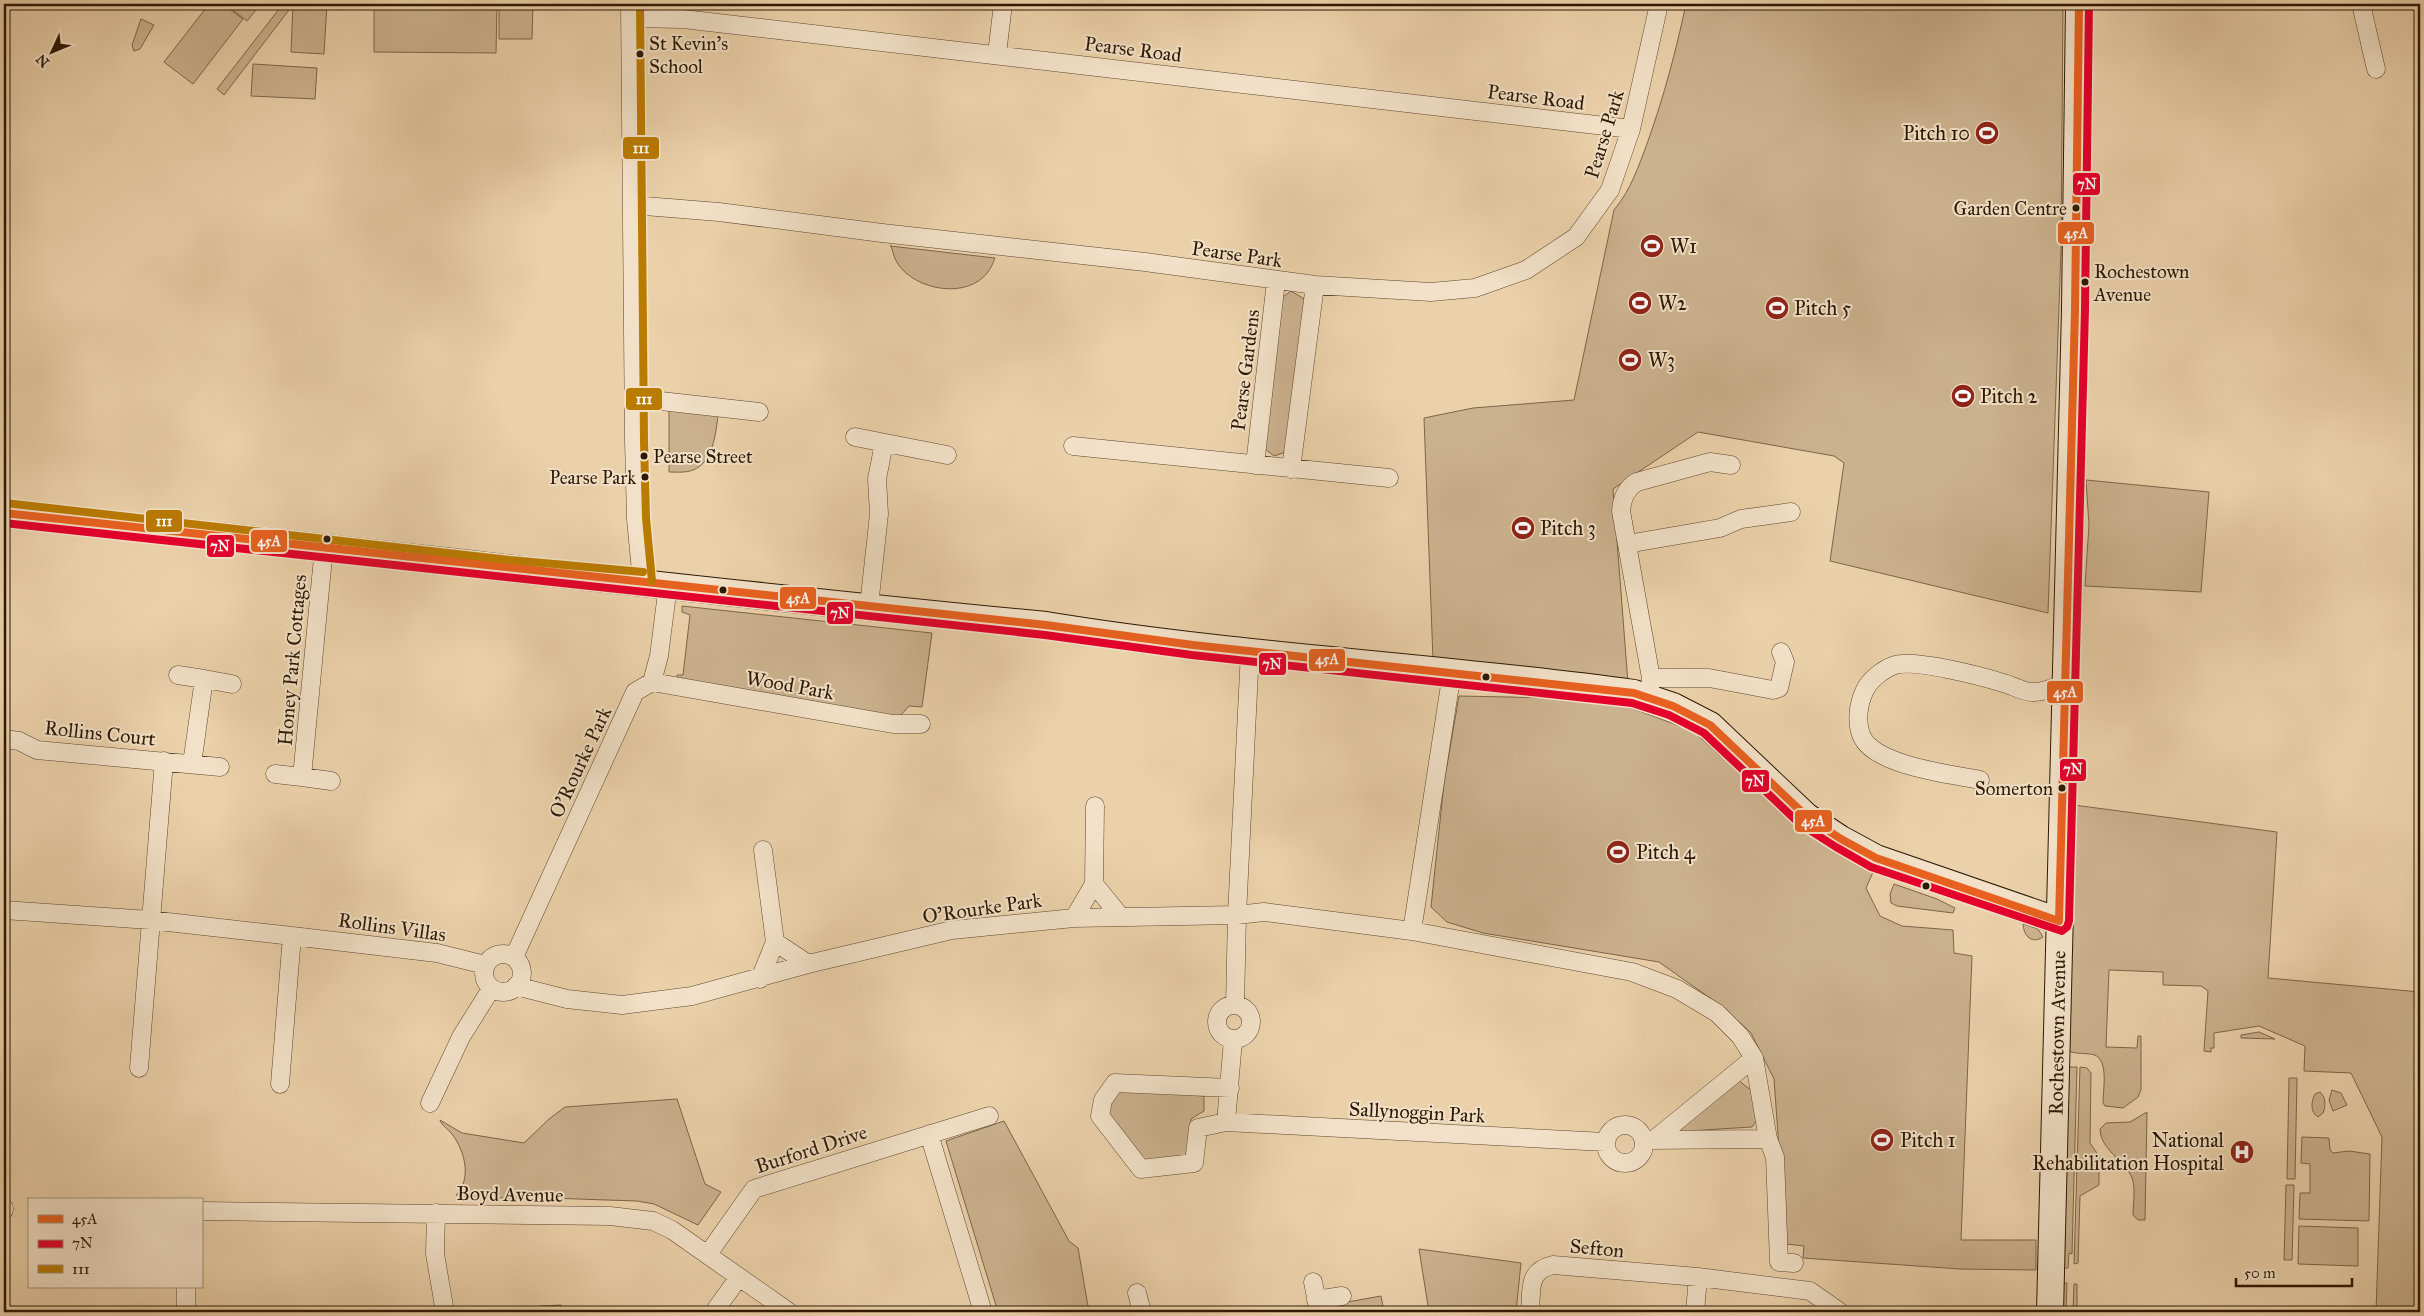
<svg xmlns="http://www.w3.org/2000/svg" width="2424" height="1316" font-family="'IM FELL Great Primer',serif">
  <rect width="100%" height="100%" fill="#ebd1aa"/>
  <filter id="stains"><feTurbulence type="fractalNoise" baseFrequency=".004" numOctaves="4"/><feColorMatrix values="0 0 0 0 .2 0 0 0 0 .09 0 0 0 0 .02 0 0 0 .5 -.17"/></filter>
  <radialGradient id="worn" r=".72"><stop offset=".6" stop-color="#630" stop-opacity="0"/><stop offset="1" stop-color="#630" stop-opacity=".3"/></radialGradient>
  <path fill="#cbb28e" stroke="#7c6548" d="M 209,4 L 223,4 L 243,19 L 193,84 L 164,62 Z
    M 225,4 L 261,4 L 247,21 Z
    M 283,4 L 292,6 L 224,95 L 217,89 Z
    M 293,4 L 327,4 L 324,54 L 291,52 Z
    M 374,4 L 497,4 L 496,53 L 374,52 Z
    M 499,4 L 533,4 L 532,39 L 499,39 Z
    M 1686,4 L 2063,4 L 2061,251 L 2048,613 L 1830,561 L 1844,463 L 1834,456 L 1698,432 L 1613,489 L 1628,683 L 1433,660 L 1424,418 L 1473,408 L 1574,400 L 1614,210 C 1631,190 1639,165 1648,141 C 1664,96 1676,51 1686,4 Z
    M 141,19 L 154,25 L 140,49 L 134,51 L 132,45 Z
    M 253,64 L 317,68 L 315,99 L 251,96 Z
    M 891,246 L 890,246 L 995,258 C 993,263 991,268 988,272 C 967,300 915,290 898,264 C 894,259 893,251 891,246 Z
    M 1291,291 L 1308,301 L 1286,452 L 1274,456 L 1265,449 L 1280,299 Z
    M 669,410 L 718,415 C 716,433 713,463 693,470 C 686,473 676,472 669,472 Z
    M 2086,480 L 2209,492 L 2201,592 L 2085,586 L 2089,525 Z
    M 682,606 L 932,633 L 922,707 L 909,706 L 901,715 L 895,717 L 677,680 L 677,675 L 683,675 L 690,615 L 682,612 Z
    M 1459,696 L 1607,699 L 1693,731 L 1774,804 L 1874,870 L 1866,888 L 1880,916 L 1902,926 L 1953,930 L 1954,953 L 1972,956 L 1961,1240 L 2036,1240 L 2036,1270 L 1960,1269 L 1803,1258 L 1804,1246 L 1786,1244 L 1774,1079 L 1751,1033 L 1724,1008 L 1659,962 L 1483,933 L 1447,922 L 1431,907 L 1444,783 Z
    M 2074,805 L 2277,832 L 2268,978 L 2420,992 L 2420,1312 L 2376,1312 L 2382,1137 L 2351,1073 L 2304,1071 L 2305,1046 L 2259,1026 L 2214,1033 L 2214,1048 L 2211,1048 L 2211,1052 L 2204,1051 L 2208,991 L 2201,986 L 2163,985 L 2163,972 L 2109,970 L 2106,1047 L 2137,1048 L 2138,1036 L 2141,1036 L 2141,1090 L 2138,1097 L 2123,1108 L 2105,1106 L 2103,1103 C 2103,1088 2110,1055 2090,1054 C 2082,1053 2073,1054 2067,1050 Z
    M 1894,884 L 1937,899 L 1955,908 L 1953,913 L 1897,906 L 1891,903 L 1890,894 Z
    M 2023,924 L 2038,929 L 2043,937 C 2032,944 2024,937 2023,924 Z
    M 2259,1032 L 2275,1039 L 2241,1038 L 2241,1035 Z
    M 2070,1067 L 2077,1067 L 2072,1254 L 2069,1253 L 2068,1268 L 2057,1268 L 2066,1070 Z
    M 2080,1067 L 2087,1068 L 2091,1073 L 2090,1143 L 2099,1156 L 2099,1185 L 2080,1196 L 2078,1263 L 2074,1264 Z
    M 2289,1078 L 2297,1078 L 2295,1179 L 2287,1179 Z
    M 1739,1081 L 1751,1090 L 1758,1119 L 1752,1127 L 1671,1132 Z
    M 1122,1089 L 1204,1096 L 1204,1111 L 1191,1119 L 1187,1154 L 1181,1159 L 1147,1164 C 1137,1153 1105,1122 1109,1107 C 1110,1099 1116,1094 1122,1089 Z
    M 2332,1090 L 2341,1093 L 2347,1105 L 2333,1111 L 2329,1100 Z
    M 2320,1092 C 2326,1097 2326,1106 2323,1113 L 2318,1117 C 2310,1112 2311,1102 2315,1094 Z
    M 677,1099 L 705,1184 L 721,1192 L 698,1225 L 654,1204 L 637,1201 L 547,1198 L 474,1198 L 456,1195 C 472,1179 465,1151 452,1134 C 448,1129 441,1125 440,1120 L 462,1133 L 524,1143 L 549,1119 L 565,1107 Z
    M 2147,1112 L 2145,1220 L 2138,1220 L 2133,1215 C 2133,1204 2136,1189 2132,1178 C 2124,1159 2101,1151 2100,1129 L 2106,1123 L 2130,1122 Z
    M 1004,1121 L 1069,1241 L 1078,1248 L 1089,1312 L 998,1312 L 946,1141 Z
    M 2302,1137 L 2329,1138 L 2330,1150 L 2333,1153 L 2349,1151 L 2370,1154 L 2369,1221 L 2299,1219 L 2300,1193 L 2310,1193 L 2310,1164 L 2301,1163 Z
    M 2286,1185 L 2294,1185 L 2292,1260 L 2284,1260 Z
    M 2299,1226 L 2358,1228 L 2358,1266 L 2298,1264 Z
    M 1419,1249 L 1521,1263 L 1516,1312 L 1429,1312 Z
    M 2057,1283 L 2067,1283 L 2066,1312 L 2056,1312 Z
    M 2074,1284 L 2077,1284 L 2077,1312 L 2073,1312 Z
    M 1381,1296 L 1384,1312 L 1326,1312 L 1325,1306 Z
    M 561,1305 L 561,1312 L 541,1312 L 541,1306 Z"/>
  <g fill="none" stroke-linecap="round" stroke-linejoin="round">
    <g stroke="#5c462d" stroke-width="19">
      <path id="street" d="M 630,4 L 634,440 L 636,519 L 642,582
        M 2361,4 L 2376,69
        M 630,18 L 683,19 L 1631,129
        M 997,54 L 1003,4
        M 632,205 L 719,212 L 882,233 L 1145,262 L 1315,285 L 1431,292 L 1475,288 L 1526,270 L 1576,237 L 1610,190 L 1631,129 L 1659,4
        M 634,398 L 759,412
        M 855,437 L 947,455
        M 1073,446 L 1389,478
        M 1255,465 L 1276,281
        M 1291,469 L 1315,285
        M 1627,544 L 1720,528 L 1741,519 L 1791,512
        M 324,547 L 302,777 L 331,781
        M 869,606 L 879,514 L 877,479 L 884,443
        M 178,675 L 204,679
        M 1651,678 L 1709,678 L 1773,690 L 1779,688 L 1785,662 L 1781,652
        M 652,682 L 893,724 L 921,724
        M 1649,698 L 1651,678 L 1621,511 C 1622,499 1626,488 1637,482 L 1710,462 L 1731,465
        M 4,739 L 19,741 L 37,750 L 220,767
        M 192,764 L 204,679 L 232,684
        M 275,774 L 302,777
        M 1980,780 C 1951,774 1876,766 1862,737 C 1856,723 1858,705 1864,692 C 1869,680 1883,669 1895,665 C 1915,659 1981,676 2003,683 C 2012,685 2023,692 2032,692 C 2042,693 2056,686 2065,684
        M 1095,806 L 1094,884 L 1121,917
        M 763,850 L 775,942 L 808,964
        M 4,910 L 150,920 L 292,936 L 437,953 L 485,965
        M 1074,918 L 1094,884
        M 1412,931 L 1452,672
        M484 973a19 19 0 1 1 38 0a19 19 0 1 1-38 0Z
        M 514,957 L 635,692 L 652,682 L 659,656 L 668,585
        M 760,979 L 775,942
        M 516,986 L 567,999 L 622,1005 L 692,996 L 808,964 L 952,930 L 1074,918 L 1237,915 L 1264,912 L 1412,931 L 1632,972 L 1677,989 L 1717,1013 L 1740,1036 L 1754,1058 L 1768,1139 L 1644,1140
        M1217 1022a17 17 0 1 1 34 0a17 17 0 1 1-34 0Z
        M 1235,1005 L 1237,915 L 1250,651
        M 1233,1040 L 1226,1122 L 1605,1142
        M 139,1068 L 164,761
        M 280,1084 L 292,936
        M 430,1103 L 461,1037 L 491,989
        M 1226,1122 L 1198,1128 L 1194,1163 L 1141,1169 L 1100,1116 L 1103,1100 L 1115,1083 L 1230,1088
        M1606 1144a19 19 0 1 1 38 0a19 19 0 1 1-38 0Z
        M 929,1134 L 983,1312
        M 1656,1138 L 1754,1058
        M 1768,1139 L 1775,1157 L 1779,1262 L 1794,1263
        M 4,1208 L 4,1210
        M 201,1211 L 610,1216 L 653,1221 L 672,1230 L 789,1312
        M 436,1213 L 435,1254 L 445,1312
        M 708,1254 L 754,1189 L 989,1116
        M 1313,1282 L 1319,1312
        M 1137,1293 L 1142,1312
        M 1316,1300 L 1342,1296
        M 186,1312 L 186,1287
        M 714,1312 L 739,1277
        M 1530,1312 C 1532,1289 1527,1271 1553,1265 L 1698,1277 L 1810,1291 L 1840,1312
        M 1695,1312 L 1698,1277"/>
    </g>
    <g stroke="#2d1803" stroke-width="28">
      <path id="secondary" d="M 4,513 C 351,549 698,592 1046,625 C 1241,657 1439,666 1634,693 L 1673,706 L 1710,725 L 1806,816 L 1841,839 L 1876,858 L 2059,921
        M 2050,1312 L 2075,309 L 2079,4"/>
    </g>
    <use href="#street" stroke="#f2e1c8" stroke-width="18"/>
    <use href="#secondary" stroke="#f2e1c8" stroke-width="26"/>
    <g stroke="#f2e1c8" stroke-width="11">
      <path id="bus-1" d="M 4,513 L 1046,625 L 1193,645 L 1634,693 L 1673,706 L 1710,725 L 1806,816 L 1841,839 L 1876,858 L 2059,921
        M 2059,921 L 2075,309 L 2079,4"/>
    </g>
    <g stroke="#f2e1c8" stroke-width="11">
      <path id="bus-2" d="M 4,523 L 1045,635 L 1192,655 L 1632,703 L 1669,715 L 1704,733 L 1800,824 L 1836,847 L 1871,867 L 2062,931 L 2067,927 L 2069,921 L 2085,309 L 2089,4"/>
    </g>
    <g stroke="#f2e1c8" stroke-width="11">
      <path id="bus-3" d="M 640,4 L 644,440 L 646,518 L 652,581
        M 5,503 L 510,560 L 643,572"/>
    </g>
    <use href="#bus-1" stroke="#e86120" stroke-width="8"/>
    <use href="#bus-2" stroke="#e4002b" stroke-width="8"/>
    <use href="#bus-3" stroke="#ba7b01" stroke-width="8"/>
  </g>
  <defs>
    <g id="stadium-disc" transform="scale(1.25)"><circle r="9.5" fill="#8f2418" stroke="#f2e1c8"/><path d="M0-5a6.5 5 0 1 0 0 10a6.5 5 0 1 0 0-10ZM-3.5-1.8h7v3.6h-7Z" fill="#fff"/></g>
    <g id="hospital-disc" transform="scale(1.25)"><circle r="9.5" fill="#8f2418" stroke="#f2e1c8"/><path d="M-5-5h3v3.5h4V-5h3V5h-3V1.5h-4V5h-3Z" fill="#fff"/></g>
  </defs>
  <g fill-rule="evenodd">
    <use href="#stadium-disc" x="1987" y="133"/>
    <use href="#stadium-disc" x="1652" y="246"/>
    <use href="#stadium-disc" x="1640" y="303"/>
    <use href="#stadium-disc" x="1777" y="308"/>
    <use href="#stadium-disc" x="1630" y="360"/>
    <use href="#stadium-disc" x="1963" y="396"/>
    <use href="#stadium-disc" x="1523" y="528"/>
    <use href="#stadium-disc" x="1618" y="852"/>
    <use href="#stadium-disc" x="1882" y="1140"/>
    <use href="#hospital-disc" x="2242" y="1152"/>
  </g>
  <g fill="#2d1803" stroke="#f2e1c8" stroke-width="2">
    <circle cx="640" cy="54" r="4.5"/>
    <circle cx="2076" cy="208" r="4.5"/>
    <circle cx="2085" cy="282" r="4.5"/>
    <circle cx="644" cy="456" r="4.5"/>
    <circle cx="645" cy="477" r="4.5"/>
    <circle cx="327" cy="539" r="4.5"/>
    <circle cx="723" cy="590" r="4.5"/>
    <circle cx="1486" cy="677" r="4.5"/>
    <circle cx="2062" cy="788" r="4.5"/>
    <circle cx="1926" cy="886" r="4.5"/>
  </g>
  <g text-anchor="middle" stroke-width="4" stroke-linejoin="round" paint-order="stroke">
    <g font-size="19" fill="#2d1803" stroke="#f2e1c8" text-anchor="start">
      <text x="649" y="50">St Kevin's<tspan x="649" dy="23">School</tspan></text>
      <text x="2067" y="215" text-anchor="end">Garden Centre</text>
      <text x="2094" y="278">Rochestown<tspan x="2094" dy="23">Avenue</tspan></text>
      <text x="653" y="463">Pearse Street</text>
      <text x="636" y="484" text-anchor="end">Pearse Park</text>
      <text x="2053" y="795" text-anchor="end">Somerton</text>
    </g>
    <g font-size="20" fill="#2d1803" stroke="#f2e1c8">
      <text transform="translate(1133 49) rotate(7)" y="7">Pearse Road</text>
      <text transform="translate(1536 97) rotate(7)" y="7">Pearse Road</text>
      <text transform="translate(1604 134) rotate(-73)" y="7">Pearse Park</text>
      <text transform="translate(1237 254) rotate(8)" y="7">Pearse Park</text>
      <text transform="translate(1245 370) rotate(-83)" y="7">Pearse Gardens</text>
      <text transform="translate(292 660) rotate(-85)" y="7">Honey Park Cottages</text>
      <text transform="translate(790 685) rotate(10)" y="7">Wood Park</text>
      <text transform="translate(100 733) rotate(6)" y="7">Rollins Court</text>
      <text transform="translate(580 762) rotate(-65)" y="7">O'Rourke Park</text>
      <text transform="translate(982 908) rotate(-8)" y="7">O'Rourke Park</text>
      <text transform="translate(392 927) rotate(8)" y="7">Rollins Villas</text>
      <text transform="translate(2057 1033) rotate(-89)" y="7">Rochestown Avenue</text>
      <text transform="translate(1417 1112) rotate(3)" y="7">Sallynoggin Park</text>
      <text transform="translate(811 1149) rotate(-18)" y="7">Burford Drive</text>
      <text transform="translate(510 1194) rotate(1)" y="7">Boyd Avenue</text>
      <text transform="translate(1597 1248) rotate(5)" y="7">Sefton</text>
    </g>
    <g font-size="20" fill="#2d1803" stroke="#f2e1c8" text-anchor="start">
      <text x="1970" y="140" text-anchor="end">Pitch 10</text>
      <text x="1670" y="253">W1</text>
      <text x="1658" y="310">W2</text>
      <text x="1794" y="315">Pitch 5</text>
      <text x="1648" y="367">W3</text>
      <text x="1980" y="403">Pitch 2</text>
      <text x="1540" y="535">Pitch 3</text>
      <text x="1636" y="859">Pitch 4</text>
      <text x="1900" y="1147">Pitch 1</text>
      <text x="2224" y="1147" text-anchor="end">National<tspan x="2224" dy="23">Rehabilitation Hospital</tspan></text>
    </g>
  </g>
  <g stroke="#f2e1c8" stroke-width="2">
    <rect x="622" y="136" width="38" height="24" rx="5" fill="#ba7b01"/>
    <rect x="2072" y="172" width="29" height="24" rx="5" fill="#e4002b"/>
    <rect x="2057" y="221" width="38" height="24" rx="5" fill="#e86120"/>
    <rect x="625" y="387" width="38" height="24" rx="5" fill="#ba7b01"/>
    <rect x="145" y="509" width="38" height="24" rx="5" fill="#ba7b01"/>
    <rect x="250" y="529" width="38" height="24" rx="5" fill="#e86120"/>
    <rect x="206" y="534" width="29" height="24" rx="5" fill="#e4002b"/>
    <rect x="779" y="586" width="38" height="24" rx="5" fill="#e86120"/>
    <rect x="826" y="601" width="28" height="24" rx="5" fill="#e4002b"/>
    <rect x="1308" y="648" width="38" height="24" rx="5" fill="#e86120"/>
    <rect x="1258" y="652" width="29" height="24" rx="5" fill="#e4002b"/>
    <rect x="2046" y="680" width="38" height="24" rx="5" fill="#e86120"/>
    <rect x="2059" y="758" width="28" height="24" rx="5" fill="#e4002b"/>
    <rect x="1741" y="769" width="29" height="24" rx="5" fill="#e4002b"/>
    <rect x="1794" y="809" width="39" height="24" rx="5" fill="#e86120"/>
  </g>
  <g font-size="14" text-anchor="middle" font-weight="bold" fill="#fff">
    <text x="641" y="153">111</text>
    <text x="2087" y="189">7N</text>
    <text x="2076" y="238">45A</text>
    <text x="644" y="404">111</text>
    <text x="164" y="526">111</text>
    <text x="269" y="546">45A</text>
    <text x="220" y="551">7N</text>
    <text x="798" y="603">45A</text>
    <text x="840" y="618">7N</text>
    <text x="1327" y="664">45A</text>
    <text x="1272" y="669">7N</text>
    <text x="2065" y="697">45A</text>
    <text x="2073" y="774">7N</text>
    <text x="1755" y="786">7N</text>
    <text x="1813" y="826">45A</text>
  </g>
  <rect width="2424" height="1316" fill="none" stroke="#ebd1aa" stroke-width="20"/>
  <rect x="5" y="5" width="2414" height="1306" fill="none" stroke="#2d1803" stroke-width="2.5"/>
  <rect x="10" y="10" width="2404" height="1296" fill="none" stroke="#2d1803"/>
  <rect x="28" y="1198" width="175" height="90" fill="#f2e1c8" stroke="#a39179"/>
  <rect x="38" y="1215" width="25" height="8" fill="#e86120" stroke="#a39179"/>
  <text x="72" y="1224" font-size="15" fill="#2d1803">45A</text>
  <rect x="38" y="1240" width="25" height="8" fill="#e4002b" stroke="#a39179"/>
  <text x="72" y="1248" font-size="15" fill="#2d1803">7N</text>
  <rect x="38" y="1265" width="25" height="8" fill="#ba7b01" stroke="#a39179"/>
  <text x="72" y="1274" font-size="15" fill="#2d1803">111</text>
  <g transform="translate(52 52) rotate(226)" stroke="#f2e1c8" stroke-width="4" paint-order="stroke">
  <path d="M0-4L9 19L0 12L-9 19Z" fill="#2d1803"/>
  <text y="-8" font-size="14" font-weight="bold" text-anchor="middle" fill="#2d1803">N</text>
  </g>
  <path d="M2236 1278v8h116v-8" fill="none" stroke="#2d1803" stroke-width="2.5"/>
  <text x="2244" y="1278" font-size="15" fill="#2d1803" stroke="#f2e1c8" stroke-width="4" paint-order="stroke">50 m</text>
  <rect width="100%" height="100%" filter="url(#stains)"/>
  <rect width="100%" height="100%" fill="url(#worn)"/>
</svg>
